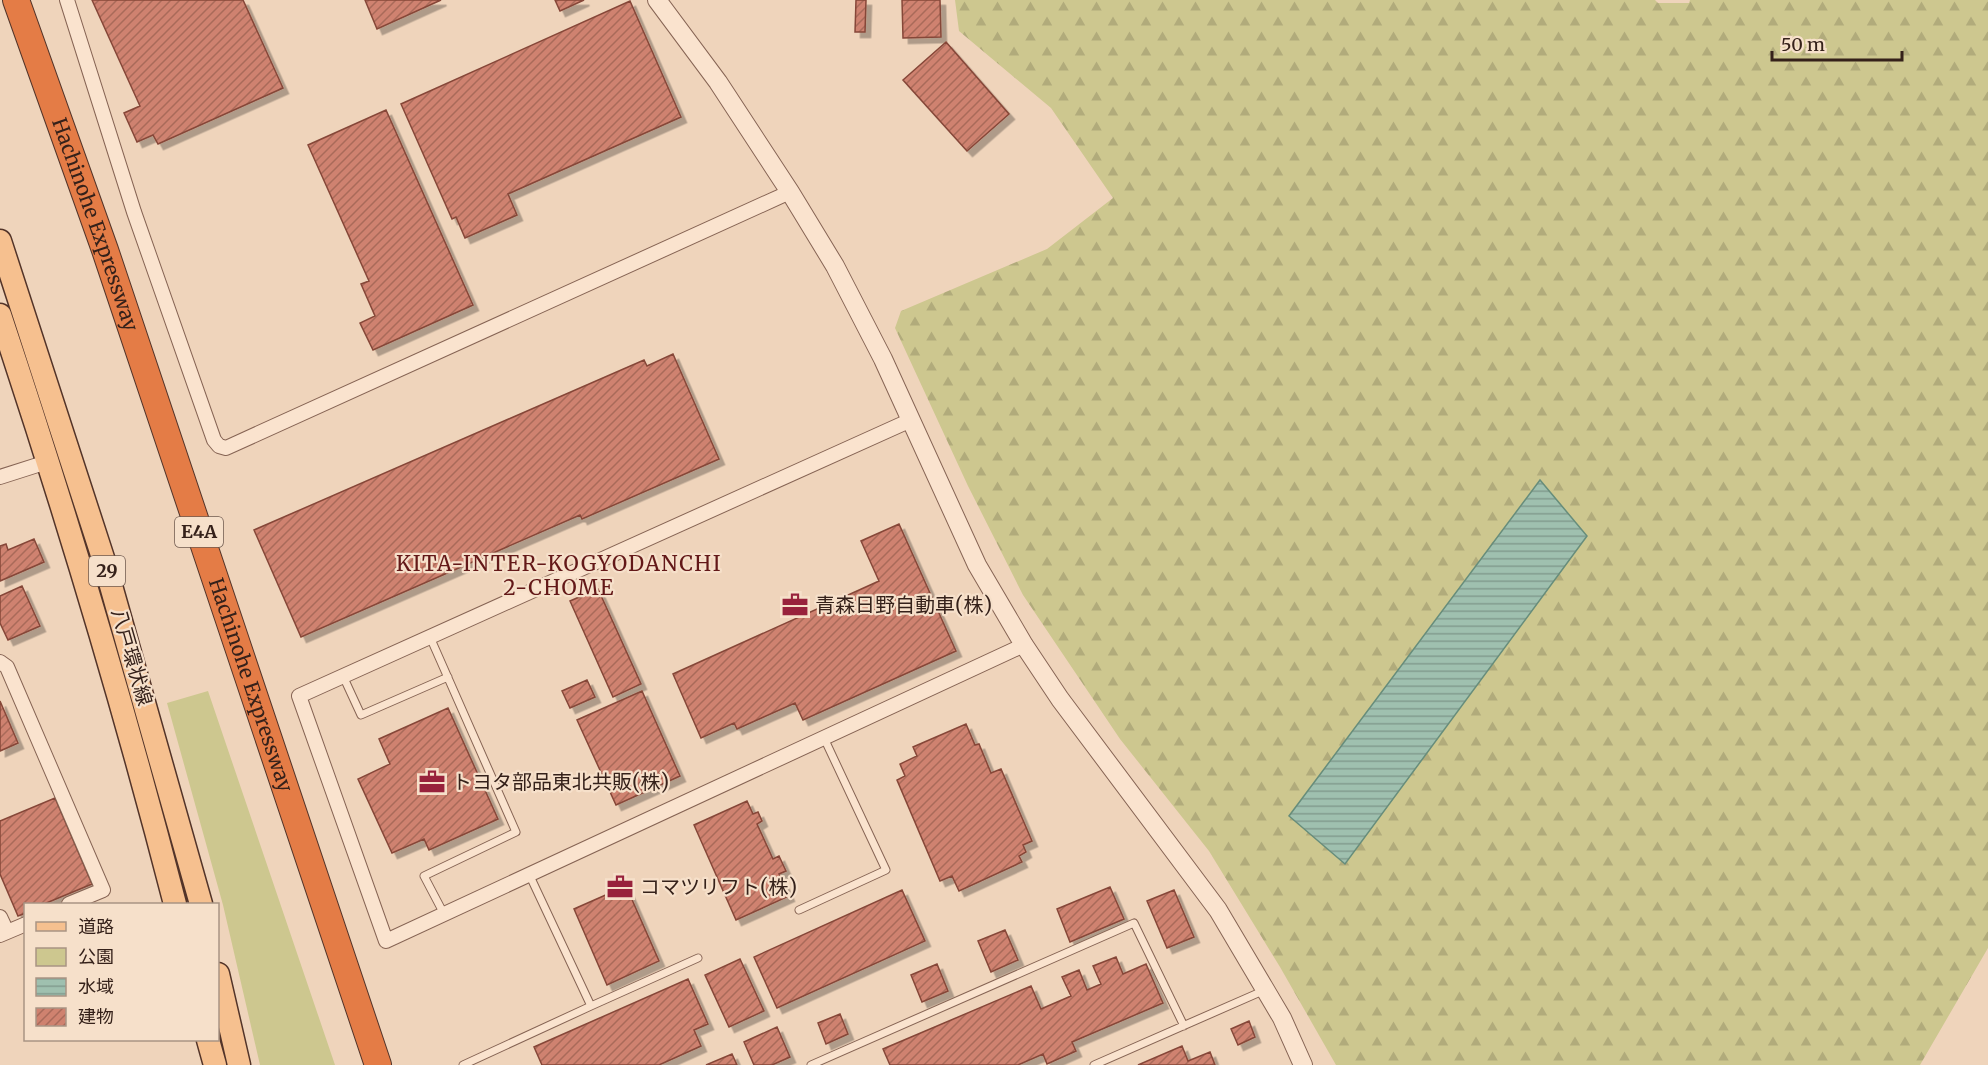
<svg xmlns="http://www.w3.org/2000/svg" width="1988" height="1065" font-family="Merriweather,'Noto Sans JP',serif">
  <defs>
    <pattern id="forest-firs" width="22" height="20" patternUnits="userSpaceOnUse" patternTransform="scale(1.5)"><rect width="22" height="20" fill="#cdc78f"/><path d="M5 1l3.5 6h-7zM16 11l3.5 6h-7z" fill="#b1ab7b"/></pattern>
    <pattern id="water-rules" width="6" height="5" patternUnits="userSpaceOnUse" patternTransform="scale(1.5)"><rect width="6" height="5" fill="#9fc0af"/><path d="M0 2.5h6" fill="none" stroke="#829c8e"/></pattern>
    <pattern id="building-hatch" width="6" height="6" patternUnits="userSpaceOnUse" patternTransform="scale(1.5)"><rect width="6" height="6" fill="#cf826f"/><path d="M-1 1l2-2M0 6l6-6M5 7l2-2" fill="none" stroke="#a96a5a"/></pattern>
    <filter id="shadow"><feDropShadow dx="5.5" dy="5.5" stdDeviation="0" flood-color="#0004"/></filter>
  </defs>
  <rect width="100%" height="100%" fill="#efd4bb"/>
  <path fill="#cdc78f" d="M 208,691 L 335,1065 L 260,1065 L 223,905 L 167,703 Z"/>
  <path fill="url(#forest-firs)" d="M 955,0 L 1655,0 L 1658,3 L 1689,3 L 1690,0 L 1988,0 L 1988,948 L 1920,1065 L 1336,1065 L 1280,967 L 1209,851 L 1120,739 L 1023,595 L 968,486 L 895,328 L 901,311 L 1047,249 L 1113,198 L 1051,108 L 959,31 Z"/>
  <path fill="url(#water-rules)" stroke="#678d7b" stroke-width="1.5" d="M 1540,480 L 1587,536 L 1345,864 L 1289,816 Z"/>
  <path fill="url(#building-hatch)" stroke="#864739" stroke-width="1.5" filter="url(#shadow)" d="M 92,0 L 243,0 L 283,88 L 158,144 L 153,135 L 137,142 L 124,113 L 140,106 Z
    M 365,0 L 441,0 L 377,29 Z
    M 555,0 L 584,0 L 560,11 Z
    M 856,0 L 866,0 L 865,32 L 855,32 Z
    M 902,0 L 940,0 L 941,37 L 903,38 Z
    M 630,1 L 681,117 L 508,194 L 517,215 L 465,238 L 456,217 L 452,219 L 401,104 Z
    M 946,42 L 1009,114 L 967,151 L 903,80 Z
    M 386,110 L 473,305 L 373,350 L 360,323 L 375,316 L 361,284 L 369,281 L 308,145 Z
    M 673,354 L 719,459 L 582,519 L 580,515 L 301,637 L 254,530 L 644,360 L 647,366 Z
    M 899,524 L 956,651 L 803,720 L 795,703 L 737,729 L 734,723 L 701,738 L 673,674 L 879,581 L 861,541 Z
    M 34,539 L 44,562 L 0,581 L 0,546 L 6,544 L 8,550 Z
    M 22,586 L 40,626 L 8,640 L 0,623 L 0,596 Z
    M 598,589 L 641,684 L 613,697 L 570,601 Z
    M 587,680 L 595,697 L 570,708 L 562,691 Z
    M 642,691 L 680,776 L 616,805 L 577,720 Z
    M 0,701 L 18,743 L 0,751 Z
    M 448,708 L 498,819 L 429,850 L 424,839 L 392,853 L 358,779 L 390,764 L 379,739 Z
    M 966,724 L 975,745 L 979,744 L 991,773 L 1001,769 L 1032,841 L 1023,845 L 1026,852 L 1019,856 L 1022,862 L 959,891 L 952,876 L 940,881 L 897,780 L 905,776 L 900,764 L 917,756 L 913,747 Z
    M 55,798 L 92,884 L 44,904 L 26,904 L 26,913 L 18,916 L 0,874 L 0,821 Z
    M 747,801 L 753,814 L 758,812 L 762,821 L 757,824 L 773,859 L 779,856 L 786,871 L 779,874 L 789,896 L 736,920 L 694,825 Z
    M 626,886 L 659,961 L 607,985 L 574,909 Z
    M 1110,887 L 1124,919 L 1070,942 L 1057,909 Z
    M 902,890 L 925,941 L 777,1008 L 754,957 Z
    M 1174,890 L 1194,937 L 1167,948 L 1147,901 Z
    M 1005,930 L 1018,960 L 991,972 L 978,941 Z
    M 1116,957 L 1123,974 L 1146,964 L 1163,1003 L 1072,1042 L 1076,1051 L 1047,1064 L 1043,1054 L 1018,1065 L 890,1065 L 883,1049 L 1031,986 L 1041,1009 L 1071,996 L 1062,977 L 1079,970 L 1087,990 L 1101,984 L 1093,966 Z
    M 740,959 L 764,1011 L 729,1027 L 705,975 Z
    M 937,964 L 948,991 L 922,1002 L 911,975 Z
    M 688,979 L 708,1024 L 694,1030 L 701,1046 L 659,1065 L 542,1065 L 534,1047 Z
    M 840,1014 L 848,1034 L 826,1044 L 818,1023 Z
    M 1249,1021 L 1255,1037 L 1238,1045 L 1231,1029 Z
    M 777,1027 L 790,1057 L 772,1065 L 754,1065 L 744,1042 Z
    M 1182,1046 L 1188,1061 L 1210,1052 L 1215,1065 L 1138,1065 Z
    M 732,1054 L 737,1065 L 706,1065 Z"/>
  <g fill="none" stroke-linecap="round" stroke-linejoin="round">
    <g stroke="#866454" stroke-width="9">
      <path id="service" d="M 430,637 L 516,832 L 424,876 L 444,914
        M 343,676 L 361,715 L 448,677
        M 799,910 L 886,870 L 824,738
        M 591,1006 L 698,958
        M 463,1065 L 591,1006 L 529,874
        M 811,1065 L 1134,923 L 1184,1026
        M 1094,1065 L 1265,990"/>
    </g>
    <g stroke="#866454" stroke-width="16">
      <path id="minor" d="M 67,0 L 134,212 L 214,440 L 219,446 L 226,448 L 790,192
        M 911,420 L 299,696 L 386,941 L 1024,645
        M 0,477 L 47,462
        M 0,662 L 7,667 L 103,890 L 69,904
        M 0,917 L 7,932
        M 0,935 L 26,924"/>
    </g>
    <g stroke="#866454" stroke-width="20">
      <path id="tertiary" d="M 657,0 L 718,82 L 790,192 L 835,266 L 883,359 L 977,565 L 1024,645 L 1060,699 L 1218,910 L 1282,1018 L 1303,1065"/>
    </g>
    <g stroke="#533429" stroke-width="25">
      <path id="primary" d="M 0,241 L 104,561 L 201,904
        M 0,315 C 65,510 124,706 175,904
        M 218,974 L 239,1065
        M 208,1040 L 215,1065"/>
    </g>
    <g stroke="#533429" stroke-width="28">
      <g id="motorway">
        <path id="s1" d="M 16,0 L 105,250 L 378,1065"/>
      </g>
    </g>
    <use href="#service" stroke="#fae3ce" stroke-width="7"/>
    <use href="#minor" stroke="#fae3ce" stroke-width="14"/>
    <use href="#tertiary" stroke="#fae3ce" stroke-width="18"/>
    <use href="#primary" stroke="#f6c08f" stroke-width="22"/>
    <use href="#motorway" stroke="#e47c46" stroke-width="26"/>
  </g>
  <defs>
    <g id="office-bare" transform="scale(2.07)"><path d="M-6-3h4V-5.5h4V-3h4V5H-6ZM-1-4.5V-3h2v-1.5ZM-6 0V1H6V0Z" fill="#98223c" stroke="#f6e0ca" stroke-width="2.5" paint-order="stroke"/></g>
  </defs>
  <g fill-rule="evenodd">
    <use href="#office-bare" x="795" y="605"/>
    <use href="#office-bare" x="432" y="782"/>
    <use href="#office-bare" x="620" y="887"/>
  </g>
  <g text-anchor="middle" stroke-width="4.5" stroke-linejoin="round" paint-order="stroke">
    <g fill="#f6e0ca" stroke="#6f5a4f" stroke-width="1.5">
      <rect x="175" y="517" width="48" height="30" rx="4.5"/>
      <rect x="89" y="556" width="36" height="30" rx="4.5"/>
    </g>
    <g font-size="18" font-weight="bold" fill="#35211a">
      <text x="199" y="538">E4A</text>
      <text x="107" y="577">29</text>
    </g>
    <g font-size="20" fill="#35211a" stroke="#f6e0ca">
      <text dy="7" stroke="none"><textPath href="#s1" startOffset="238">Hachinohe Expressway</textPath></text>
      <text transform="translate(132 657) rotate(74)" y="7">八戸環状線</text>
      <text dy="7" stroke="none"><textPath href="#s1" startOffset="724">Hachinohe Expressway</textPath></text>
    </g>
    <g font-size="20" fill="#35211a" stroke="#f6e0ca" text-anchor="start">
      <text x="815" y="612">青森日野自動車(株)</text>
      <text x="452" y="789">トヨタ部品東北共販(株)</text>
      <text x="640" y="894">コマツリフト(株)</text>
    </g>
    <g font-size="21" letter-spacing="1.5" fill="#631818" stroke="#f6e0ca">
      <text x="559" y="571">KITA-INTER-KOGYODANCHI<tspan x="559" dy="24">2-CHOME</tspan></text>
    </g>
  </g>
  <rect x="24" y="903" width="195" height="138" fill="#f6e0ca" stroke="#a99484" stroke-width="1.5"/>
  <rect x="36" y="922" width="30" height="9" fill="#f6c08f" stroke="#a99484" stroke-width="1.5"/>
  <text x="78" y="933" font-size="18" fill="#35211a">道路</text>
  <rect x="36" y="948" width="30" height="18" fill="#cdc78f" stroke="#a99484" stroke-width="1.5"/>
  <text x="78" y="963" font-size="18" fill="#35211a">公園</text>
  <rect x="36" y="978" width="30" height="18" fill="url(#water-rules)" stroke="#a99484" stroke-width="1.5"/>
  <text x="78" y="993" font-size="18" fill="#35211a">水域</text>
  <rect x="36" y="1008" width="30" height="18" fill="url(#building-hatch)" stroke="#a99484" stroke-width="1.5"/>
  <text x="78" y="1023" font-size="18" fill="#35211a">建物</text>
  <path d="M1772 51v9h130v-9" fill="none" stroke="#35211a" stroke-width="3"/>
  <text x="1781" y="51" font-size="18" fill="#35211a" stroke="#f6e0ca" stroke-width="4.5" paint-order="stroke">50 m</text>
</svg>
